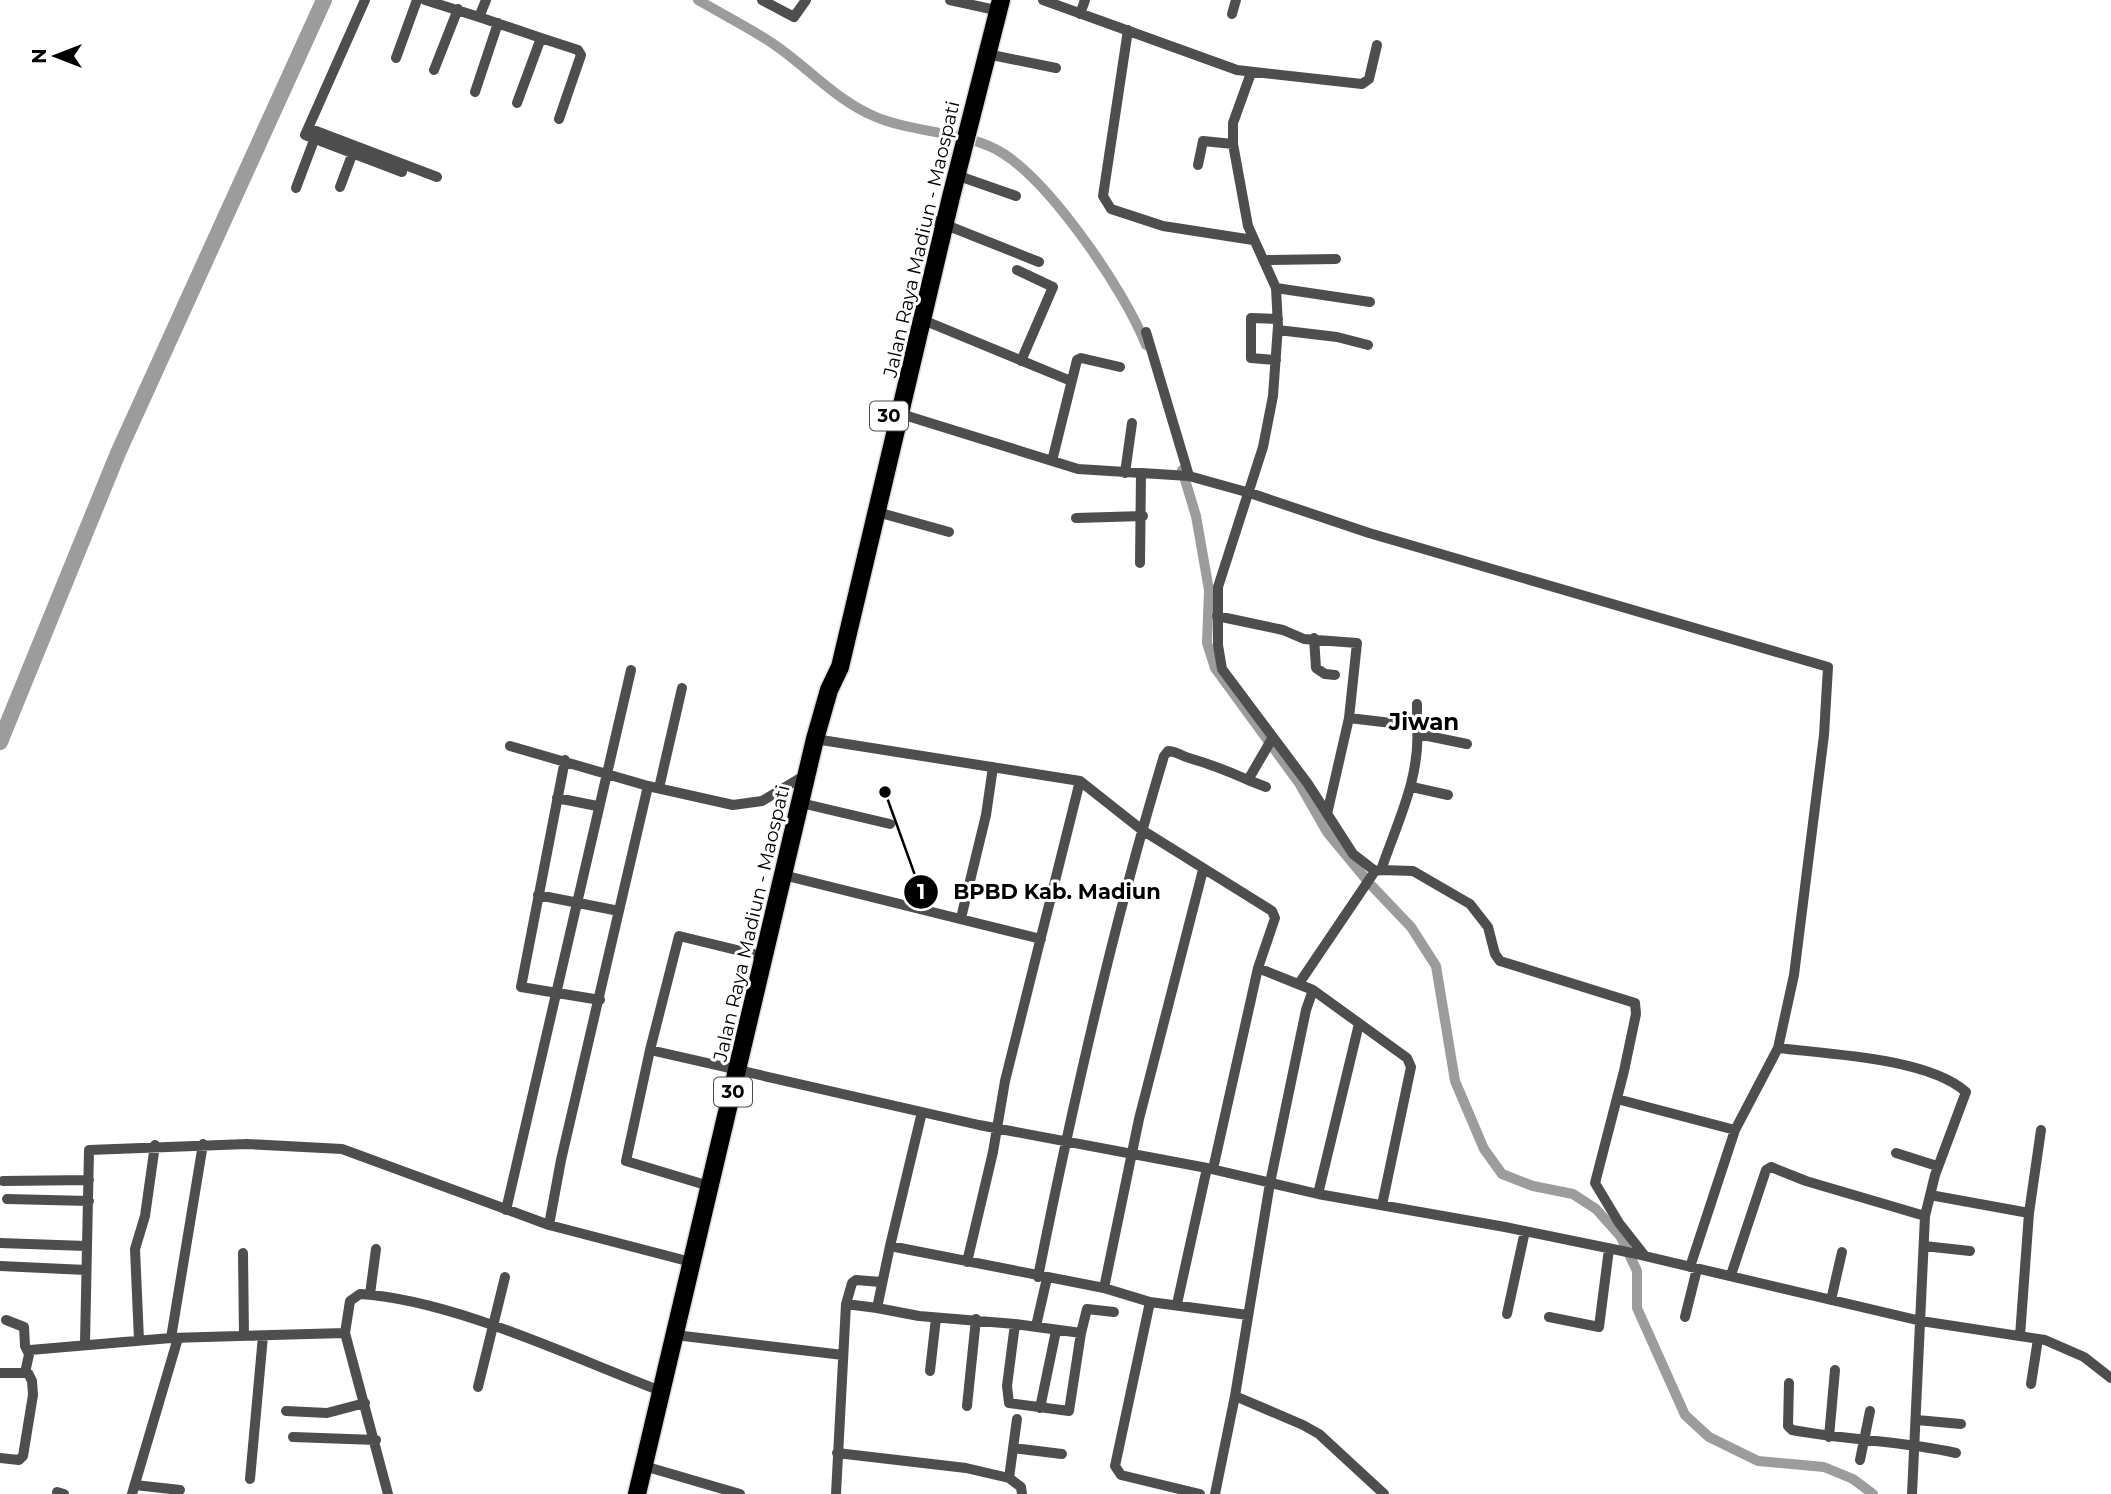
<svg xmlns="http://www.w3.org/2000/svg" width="2111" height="1494" font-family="Montserrat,sans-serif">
  <rect width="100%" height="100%" fill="#fff"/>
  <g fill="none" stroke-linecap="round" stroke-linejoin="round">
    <path stroke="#9c9c9c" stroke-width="10" d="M 698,0 C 722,14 748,27 772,43 C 808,67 835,100 876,117 C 912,133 969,131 1004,154 C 1052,185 1125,291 1146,345
      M 1182,470 L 1196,516 L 1209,590 L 1207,643 L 1215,668 L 1299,783 L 1327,832 L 1365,878
      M 1372,886 L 1411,927 L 1436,966 L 1455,1081 L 1484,1149 L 1502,1174 L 1533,1186 L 1573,1194 L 1596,1209 L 1621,1237 L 1637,1271 L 1637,1308 L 1685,1415 L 1709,1437 L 1758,1461 L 1824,1467 L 1853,1479 L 1873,1494"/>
    <path stroke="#9c9c9c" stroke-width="16" d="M 0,742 L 118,453 L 324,0"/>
    <g stroke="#dbdbdb" stroke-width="21">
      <path id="trunk" d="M 637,1494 L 815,739 L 829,690 L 840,667 L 951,197 L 1001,0"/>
    </g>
    <path stroke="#4e4e4e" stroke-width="10" d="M 365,0 L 305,135 L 402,172
      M 425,0 L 479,17
      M 486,0 L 479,17 L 541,38 L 517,103
      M 762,0 L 794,17 L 806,0
      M 950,0 L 991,9
      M 1043,0 L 1237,70 L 1362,84 L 1369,79 L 1377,45
      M 1080,14 L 1085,0
      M 1232,14 L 1236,0
      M 1128,30 L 1103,196 L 1111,209 L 1163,226 L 1253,240
      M 541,38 L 578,50 L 581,55 L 559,119
      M 987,54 L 1056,68
      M 396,58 L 417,0
      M 434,70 L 458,9
      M 1251,73 L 1233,123 L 1233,144 L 1248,226 L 1276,288 L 1278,326 L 1273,396 L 1263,447 L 1218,587 L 1218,645 L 1222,669 L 1308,784 L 1353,854 L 1375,871 L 1381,870 C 1397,823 1421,777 1417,726
      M 475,92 L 498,23
      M 308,128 L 437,177
      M 1198,165 L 1203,141 L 1233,144
      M 956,175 L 1016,196
      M 340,187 L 355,147
      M 296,188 L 316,135
      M 936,221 L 1039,262
      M 1264,260 L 1336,259
      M 1017,270 L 1053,287 L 1021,361
      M 1276,288 L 1370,302
      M 923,320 L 1071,381
      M 1278,330 L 1337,337 L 1368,345
      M 1146,332 L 1189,476
      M 1276,360 L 1251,358 L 1251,318 L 1278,319
      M 901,414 L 1078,469 L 1189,476 L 1250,493 L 1369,533 L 1828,667 L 1824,735 L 1794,975 L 1778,1048 L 1735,1130 L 1690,1267
      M 1052,461 L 1077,360 L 1081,358 L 1120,367
      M 1125,473 L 1132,423
      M 877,512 L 949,532
      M 1076,518 L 1143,516
      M 1140,563 L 1141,473
      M 1217,616 L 1283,630 L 1304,639 L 1357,643 L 1349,718 L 1327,814
      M 1314,638 L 1316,668 L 1325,674 L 1335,675
      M 1349,718 L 1417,726 L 1417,704
      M 1418,734 L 1467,744
      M 815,739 L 1080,781 L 1142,830 L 1272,911 L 1275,918 L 1258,968 L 1213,1169
      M 510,746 L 648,786 L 733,805 L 762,801 L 807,774
      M 565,760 L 521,987 L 600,1000
      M 1248,780 L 1266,787
      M 1412,787 L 1448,795
      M 659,788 L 682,688
      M 557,798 L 597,806
      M 801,803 L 890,824
      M 1381,870 L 1413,871 L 1470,904 L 1488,927 L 1495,954 L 1500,961 L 1635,1003 L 1636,1014 L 1624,1071 L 1595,1183 L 1619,1223 L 1645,1256
      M 783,875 L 1041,939
      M 538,895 L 619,911
      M 961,918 L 986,815 L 993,767
      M 765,957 L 679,936 L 650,1050 L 979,1125 L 1207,1168 L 1318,1194 L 1505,1227 L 1632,1253 L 1921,1321 L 2045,1340 L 2084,1357 L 2111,1378
      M 1258,968 L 1313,990 L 1407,1058 L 1411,1067 L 1382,1205
      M 1300,982 L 1375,871
      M 1313,990 L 1306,1010 L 1270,1183 L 1235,1396 L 1303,1425 L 1319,1434 L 1384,1494
      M 1778,1048 C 1828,1054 1928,1058 1966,1092 L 1935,1175 L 1925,1216 L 1912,1494
      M 650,1050 L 626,1161 L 709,1186
      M 1617,1099 L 1735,1130
      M 1896,1153 L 1937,1166
      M 3,1181 L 89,1180
      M 1318,1194 L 1359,1024
      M 1930,1195 L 2029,1213
      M 7,1199 L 89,1201
      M 506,1210 L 631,670
      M 549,1225 L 561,1160 L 648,786
      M 0,1243 L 86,1246
      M 890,1246 L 922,1112
      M 1924,1246 L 1970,1251
      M 243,1253 L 244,1336
      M 967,1262 L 993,1152 L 1005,1081 L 1080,781
      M 0,1266 L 86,1270
      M 1731,1275 L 1766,1170 L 1771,1167 L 1806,1181 L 1925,1216
      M 1038,1277 C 1073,1101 1112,928 1164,756 L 1168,751 C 1176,751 1181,756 1189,758 C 1210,764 1228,771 1248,780 L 1273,737
      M 1104,1288 L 1139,1119 L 1203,870
      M 370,1294 L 376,1249
      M 1831,1300 L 1842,1252
      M 1150,1302 L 1115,1466 L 1121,1475 L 1200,1494
      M 846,1304 L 877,1308
      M 1177,1304 L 1207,1168
      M 1507,1314 L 1525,1231
      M 1549,1317 L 1599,1327 L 1609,1249
      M 1685,1317 L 1697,1269
      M 6,1320 L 24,1327 L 25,1346 L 28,1352
      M 1015,1324 L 1081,1333 L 1087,1309 L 1114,1312
      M 1036,1326 L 1047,1278
      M 345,1333 L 388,1494
      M 1081,1333 L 1069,1411 L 1009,1403 L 1007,1386 L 1015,1324 L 919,1316 L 877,1308 L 890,1246 L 1104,1288 L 1150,1302 L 1248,1315
      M 675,1335 L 843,1355
      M 2020,1336 L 2029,1213 L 2041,1130
      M 171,1338 L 203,1144
      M 139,1340 L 135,1249 L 145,1216 L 155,1145
      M 85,1343 L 89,1150 L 247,1144 L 342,1149 L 549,1225 L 691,1262
      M 930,1371 L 936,1318
      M 0,1373 L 28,1373 L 32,1381 L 33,1395 L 23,1456 L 19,1460 L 0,1458
      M 25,1373 L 30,1350 L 171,1338 L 345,1333 L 350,1301 L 360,1294 C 454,1300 571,1357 661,1391
      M 1789,1383 L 1788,1426 L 1792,1430 C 1847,1440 1902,1441 1956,1453
      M 2031,1384 L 2038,1339
      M 478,1387 L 505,1277
      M 967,1406 L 976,1319
      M 1040,1408 L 1056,1331
      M 286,1411 L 327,1413 L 365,1403
      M 1017,1419 L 1009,1478 L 1021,1487 L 1022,1494
      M 1917,1420 L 1961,1424
      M 293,1437 L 376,1440
      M 1829,1437 L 1835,1370
      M 1013,1448 L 1062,1454
      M 837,1453 L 966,1468 L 1009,1478
      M 1860,1460 L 1870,1411
      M 644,1466 L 740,1494
      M 250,1479 L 263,1336
      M 135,1485 L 180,1490
      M 57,1492 L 64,1494
      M 132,1494 L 178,1338
      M 836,1494 L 846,1304 L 852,1283 L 856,1280 L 881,1282
      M 1215,1494 L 1235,1396"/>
    <use href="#trunk" stroke="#000" stroke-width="18"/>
  </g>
  <g text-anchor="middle" stroke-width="6" stroke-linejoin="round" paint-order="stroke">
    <g fill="#fff" stroke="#4c4c4c" stroke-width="2">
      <rect x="870" y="401.5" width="38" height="29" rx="5"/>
      <rect x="714" y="1077.5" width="38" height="29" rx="5"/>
    </g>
    <g font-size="18" font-weight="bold" fill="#000">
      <text x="889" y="422">30</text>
      <text x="733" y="1098">30</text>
    </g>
    <g font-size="19" fill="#000" stroke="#fff">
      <text transform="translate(921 239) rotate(-77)" y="7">Jalan Raya Madiun - Maospati</text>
      <text transform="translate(751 923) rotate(-77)" y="7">Jalan Raya Madiun - Maospati</text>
    </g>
    <g font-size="23" font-weight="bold" fill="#000" stroke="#fff">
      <text x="1424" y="730">Jiwan</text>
    </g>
  </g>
  <path fill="none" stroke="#000" stroke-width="2.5" d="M885 792L921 892"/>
  <g fill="#000" stroke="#fff" stroke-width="2.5">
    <circle cx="885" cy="792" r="7"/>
    <circle cx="921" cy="892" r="18"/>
  </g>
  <g font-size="21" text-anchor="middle" font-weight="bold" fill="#fff">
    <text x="921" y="899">1</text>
  </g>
  <g font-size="21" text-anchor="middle" font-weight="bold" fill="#000" stroke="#fff" stroke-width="6" stroke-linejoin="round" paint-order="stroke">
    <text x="1057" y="899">BPBD Kab. Madiun</text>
  </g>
  <g transform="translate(56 56) rotate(270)" stroke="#ffffff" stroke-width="5" paint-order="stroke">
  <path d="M0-5L12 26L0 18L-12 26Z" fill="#000000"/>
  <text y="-10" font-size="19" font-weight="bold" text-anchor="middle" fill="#000000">N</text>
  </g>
</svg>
